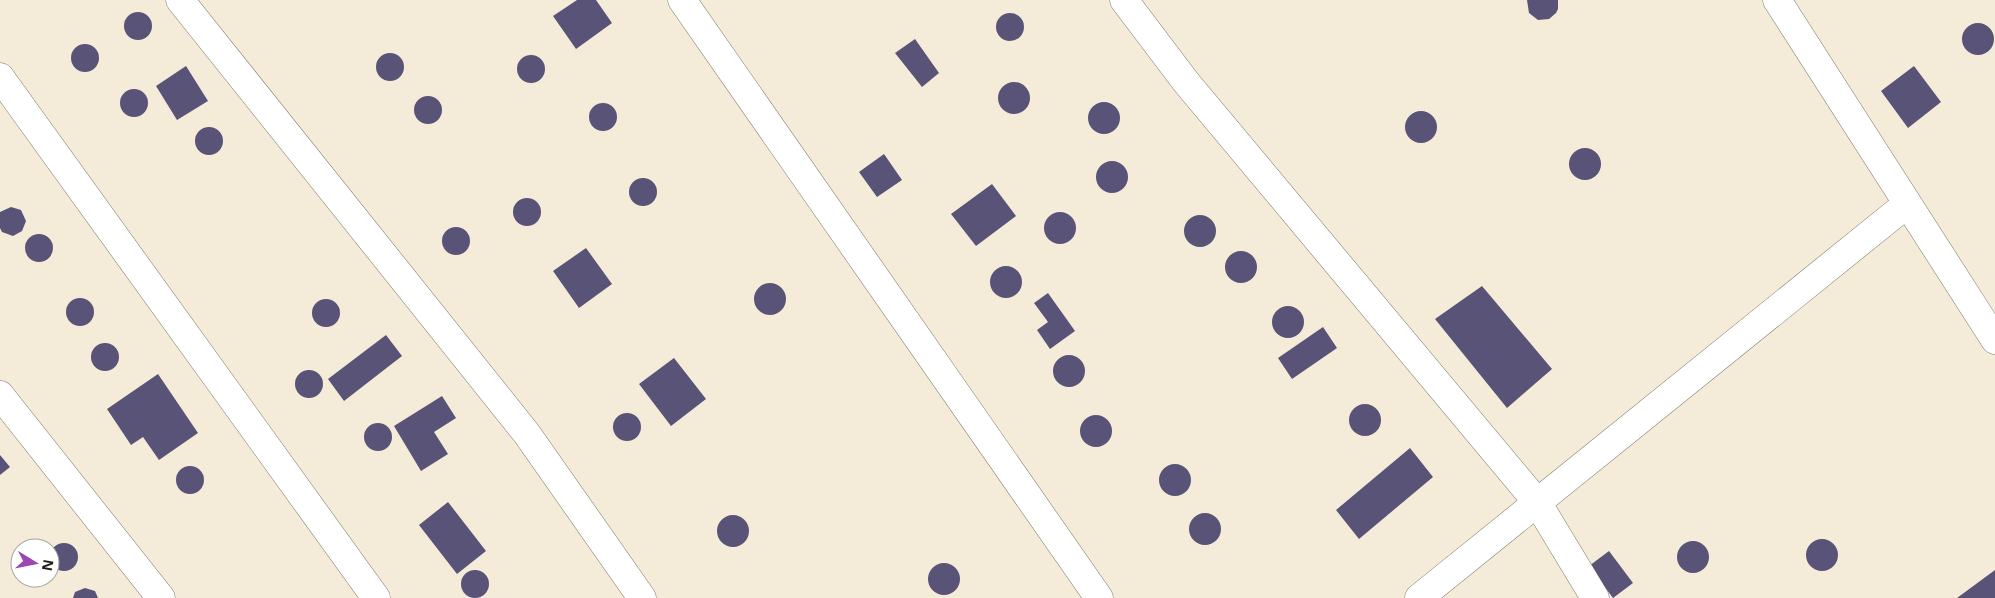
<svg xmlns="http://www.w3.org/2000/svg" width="1995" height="598" font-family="'Noto Sans',sans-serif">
  <rect width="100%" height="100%" fill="#f4ecd9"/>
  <path fill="#585377" d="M 577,0 L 596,0 L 612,23 L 576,49 L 553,16 Z
    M 1527,0 L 1558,0 L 1558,9 L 1556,13 L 1549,19 L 1538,20 L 1529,13 Z
    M124 26a14 14 0 1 1 28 0a14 14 0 1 1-28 0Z
    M996 27a14 14 0 1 1 28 0a14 14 0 1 1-28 0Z
    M1962 39a16 16 0 1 1 32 0a16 16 0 1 1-32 0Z
    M 915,39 L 939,73 L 922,87 L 895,53 Z
    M71 58a14 14 0 1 1 28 0a14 14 0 1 1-28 0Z
    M376 67a14 14 0 1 1 28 0a14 14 0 1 1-28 0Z
    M517 69a14 14 0 1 1 28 0a14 14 0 1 1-28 0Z
    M 186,66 L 208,101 L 177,120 L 156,86 Z
    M 1914,66 L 1941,102 L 1908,128 L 1881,91 Z
    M998 98a16 16 0 1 1 32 0a16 16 0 1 1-32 0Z
    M120 103a14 14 0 1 1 28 0a14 14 0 1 1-28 0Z
    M414 110a14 14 0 1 1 28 0a14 14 0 1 1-28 0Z
    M1088 118a16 16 0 1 1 32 0a16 16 0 1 1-32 0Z
    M589 117a14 14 0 1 1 28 0a14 14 0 1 1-28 0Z
    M1405 127a16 16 0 1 1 32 0a16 16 0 1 1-32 0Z
    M195 141a14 14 0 1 1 28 0a14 14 0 1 1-28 0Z
    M1569 164a16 16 0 1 1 32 0a16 16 0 1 1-32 0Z
    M 884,154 L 902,180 L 877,197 L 859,172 Z
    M1096 177a16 16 0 1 1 32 0a16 16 0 1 1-32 0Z
    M629 192a14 14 0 1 1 28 0a14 14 0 1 1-28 0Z
    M 992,184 L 1016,216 L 976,246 L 951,214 Z
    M513 212a14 14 0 1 1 28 0a14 14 0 1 1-28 0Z
    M 11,207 L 21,210 L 26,221 L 22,231 L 13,236 L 2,232 L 0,228 L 0,212 Z
    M1044 228a16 16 0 1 1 32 0a16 16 0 1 1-32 0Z
    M1184 231a16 16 0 1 1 32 0a16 16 0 1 1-32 0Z
    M442 241a14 14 0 1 1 28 0a14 14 0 1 1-28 0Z
    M25 248a14 14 0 1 1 28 0a14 14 0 1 1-28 0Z
    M 586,248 L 612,284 L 579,308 L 553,271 Z
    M1225 267a16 16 0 1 1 32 0a16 16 0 1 1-32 0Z
    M990 282a16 16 0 1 1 32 0a16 16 0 1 1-32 0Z
    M754 299a16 16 0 1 1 32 0a16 16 0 1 1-32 0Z
    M 1482,286 L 1552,369 L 1507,408 L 1435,319 Z
    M 1048,293 L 1075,331 L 1050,349 L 1037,330 L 1048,322 L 1034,303 Z
    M66 312a14 14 0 1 1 28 0a14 14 0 1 1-28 0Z
    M312 313a14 14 0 1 1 28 0a14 14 0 1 1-28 0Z
    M1272 322a16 16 0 1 1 32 0a16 16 0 1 1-32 0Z
    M 1323,327 L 1337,348 L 1292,379 L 1278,358 Z
    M 386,335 L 402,356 L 344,401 L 328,379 Z
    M91 357a14 14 0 1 1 28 0a14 14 0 1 1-28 0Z
    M1053 371a16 16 0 1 1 32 0a16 16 0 1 1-32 0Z
    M 674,358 L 706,399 L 671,426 L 639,384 Z
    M295 384a14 14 0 1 1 28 0a14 14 0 1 1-28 0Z
    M 158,374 L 198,433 L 159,460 L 143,437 L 131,445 L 107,409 Z
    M 442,396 L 456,418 L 434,432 L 448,454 L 421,471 L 394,426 Z
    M1349 420a16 16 0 1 1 32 0a16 16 0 1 1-32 0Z
    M613 427a14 14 0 1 1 28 0a14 14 0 1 1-28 0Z
    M1080 431a16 16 0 1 1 32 0a16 16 0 1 1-32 0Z
    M364 437a14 14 0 1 1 28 0a14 14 0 1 1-28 0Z
    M 1410,448 L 1433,477 L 1359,539 L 1336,510 Z
    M 0,455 L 10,467 L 0,475 Z
    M1159 480a16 16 0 1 1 32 0a16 16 0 1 1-32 0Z
    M176 480a14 14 0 1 1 28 0a14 14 0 1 1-28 0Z
    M 448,502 L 486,551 L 457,574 L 419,525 Z
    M1189 529a16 16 0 1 1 32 0a16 16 0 1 1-32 0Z
    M717 531a16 16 0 1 1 32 0a16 16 0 1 1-32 0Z
    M1806 555a16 16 0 1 1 32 0a16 16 0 1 1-32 0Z
    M1677 557a16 16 0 1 1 32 0a16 16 0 1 1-32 0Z
    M50 557a14 14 0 1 1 28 0a14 14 0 1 1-28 0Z
    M 1609,551 L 1633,583 L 1613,598 L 1589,566 Z
    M928 579a16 16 0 1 1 32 0a16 16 0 1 1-32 0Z
    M 1995,570 L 1995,598 L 1957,598 Z
    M461 584a14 14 0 1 1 28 0a14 14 0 1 1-28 0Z
    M 85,588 L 95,591 L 98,598 L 73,598 L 75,592 Z"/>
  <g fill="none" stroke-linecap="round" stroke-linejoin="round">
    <g stroke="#807968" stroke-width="29">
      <path id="minor" d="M 180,0 L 527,434 L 642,598
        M 682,0 L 1099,598
        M 1124,0 L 1186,82 L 1537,502 L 1595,598
        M 1777,0 L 1995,340
        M 0,77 L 376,598
        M 0,395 L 161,598
        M 1419,598 L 1907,204"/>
    </g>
    <use href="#minor" stroke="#fff" stroke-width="28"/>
  </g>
  <g transform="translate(35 563) rotate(100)"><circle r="24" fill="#ffffff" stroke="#a6a5a2"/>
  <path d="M0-4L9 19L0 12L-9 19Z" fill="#9b46b3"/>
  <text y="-8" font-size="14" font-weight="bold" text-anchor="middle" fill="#211e17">N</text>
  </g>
</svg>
